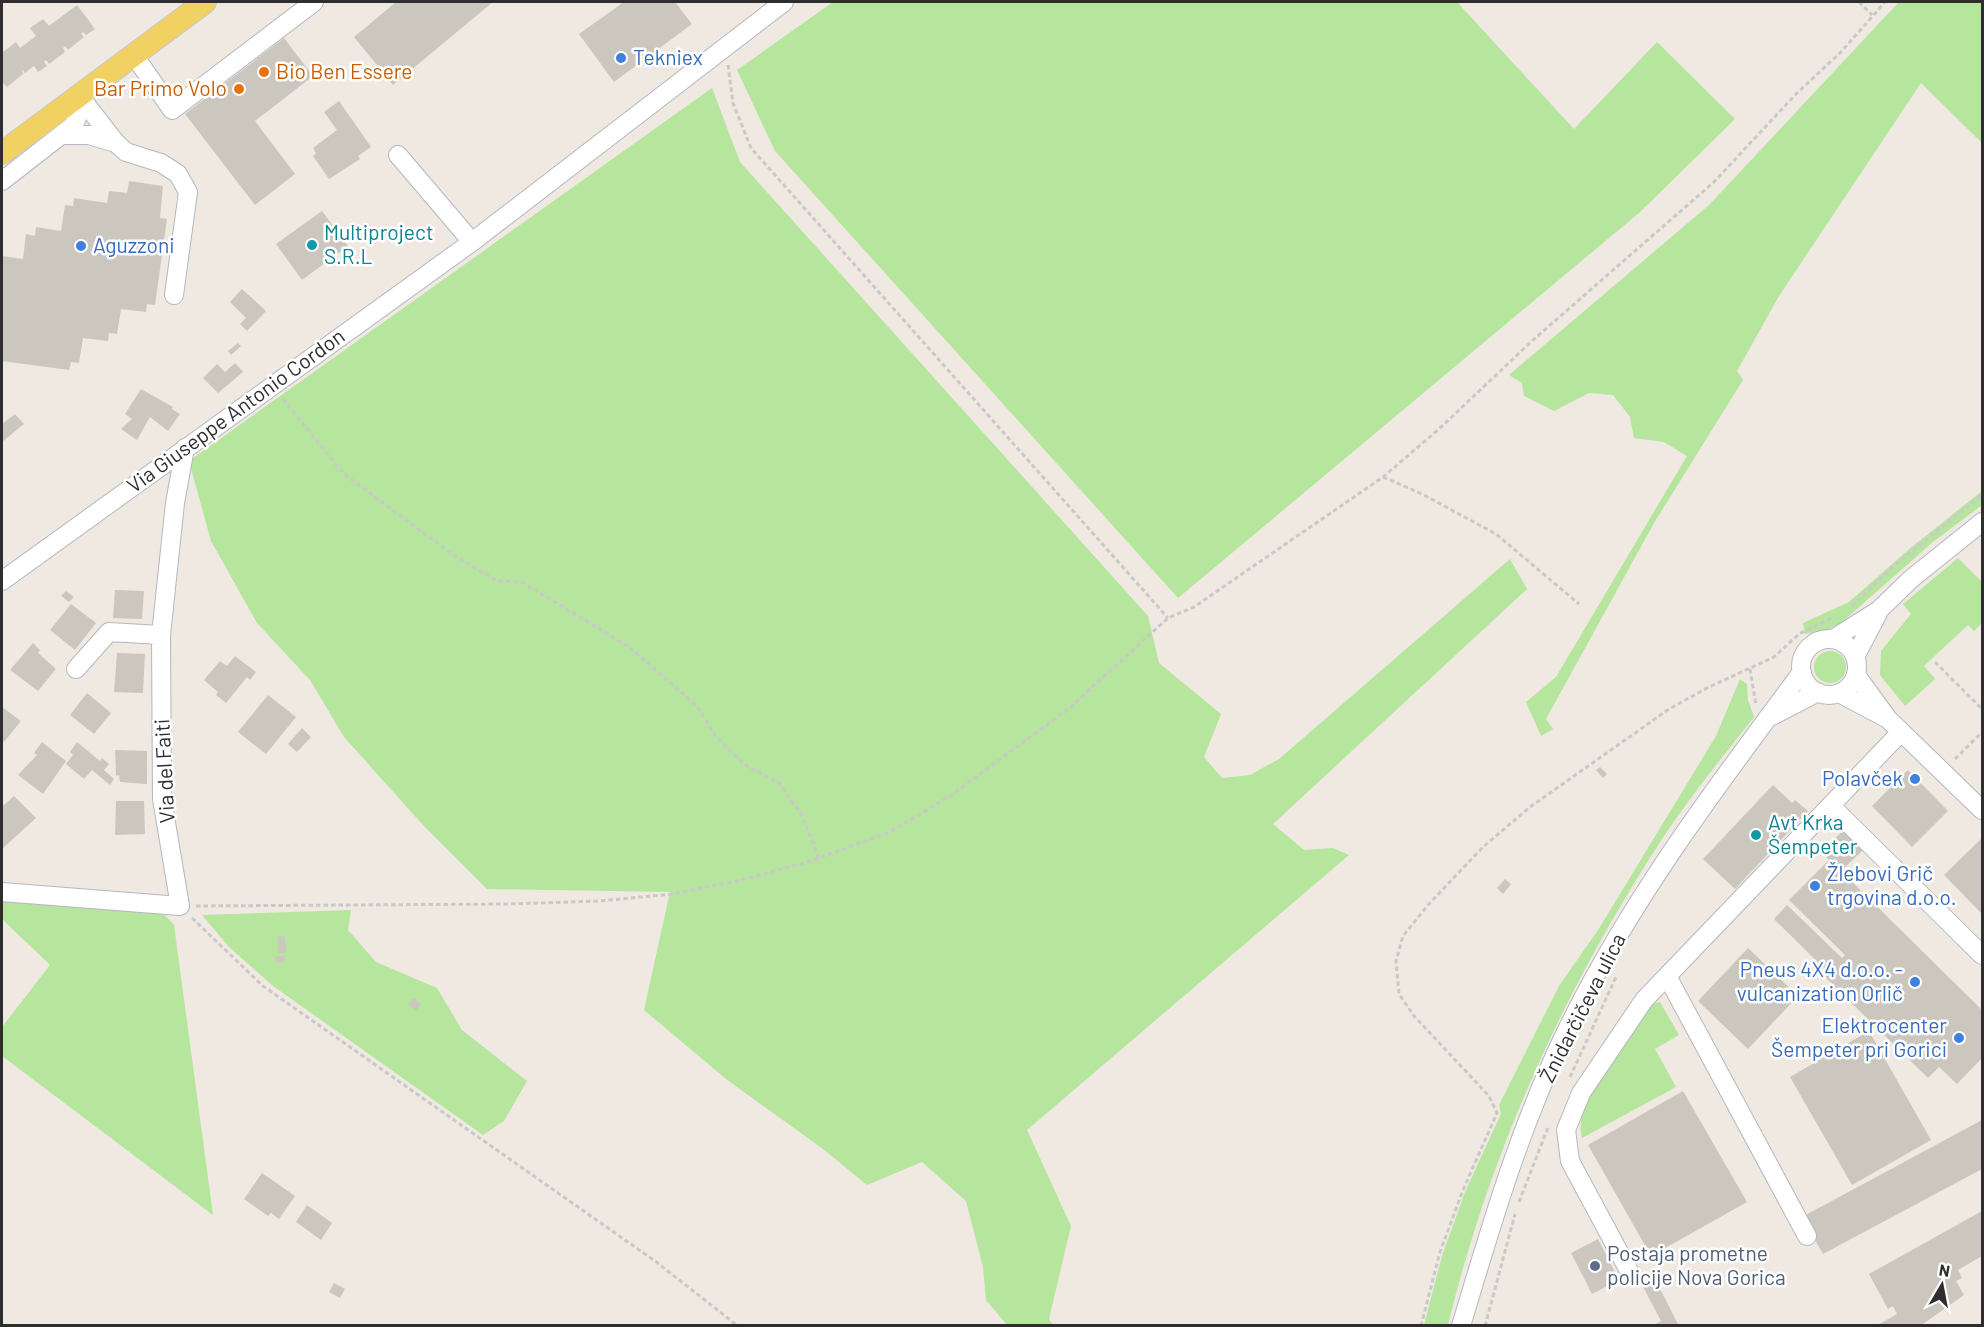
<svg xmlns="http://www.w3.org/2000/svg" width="1984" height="1327" font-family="Barlow,sans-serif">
  <rect width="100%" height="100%" fill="#efe9e1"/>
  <path fill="#b6e59e" d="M 833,2 L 1457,2 L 1574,129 L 1657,42 L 1735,119 L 1639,213 L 1178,598 L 775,151 L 737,70 Z
    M 1899,2 L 1982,2 L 1982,143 L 1921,83 L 1779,296 L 1737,371 L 1743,380 L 1654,523 L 1546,719 L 1553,729 L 1541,736 L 1526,702 L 1556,677 L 1687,456 L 1664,442 L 1634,438 L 1630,417 L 1613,395 L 1589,393 L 1554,411 L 1524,396 L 1522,383 L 1509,375 L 1709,205 Z
    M 712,88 L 740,162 L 1148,616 L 1159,663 L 1221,714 L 1204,757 L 1222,778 L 1250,775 L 1279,759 L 1510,559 L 1527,589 L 1273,824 L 1304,850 L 1333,848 L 1349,855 L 1027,1130 L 1071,1226 L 1049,1319 L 1053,1325 L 1007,1325 L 986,1300 L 983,1267 L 966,1201 L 922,1162 L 867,1185 L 823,1149 L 726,1079 L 644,1010 L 670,892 L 487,889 L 423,825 L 344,737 L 310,680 L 257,623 L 211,541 L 189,461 Z
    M 1982,491 L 1982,505 L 1933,542 L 1841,623 L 1824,631 L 1805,634 L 1803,623 L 1849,602 L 1908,550 Z
    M 1958,558 L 1982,582 L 1982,623 L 1974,631 L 1968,625 L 1924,666 L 1935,679 L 1905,706 L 1880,675 L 1881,651 L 1911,614 L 1903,604 Z
    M1814 667a16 16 0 1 1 32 0a16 16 0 1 1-32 0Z
    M 1740,679 L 1747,684 L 1748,700 L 1754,717 C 1724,755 1693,793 1666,833 C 1567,983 1490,1151 1448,1325 L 1424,1325 L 1442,1256 L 1465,1192 L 1501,1114 L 1499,1105 L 1559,986 L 1600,927 L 1716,736 Z
    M 2,900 L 162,912 L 174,925 L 213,1215 L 2,1056 L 2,1027 L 50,965 L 2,919 Z
    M 351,910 L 348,930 L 376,962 L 437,988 L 462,1030 L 527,1081 L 504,1121 L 483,1135 L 273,986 L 229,947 L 202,915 Z
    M 1660,1002 L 1679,1035 L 1655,1049 L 1676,1087 L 1582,1138 C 1571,1100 1628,1035 1649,1005 Z"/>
  <path fill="#cbc7bf" d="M 396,2 L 493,2 L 393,85 L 354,37 Z
    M 624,2 L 675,2 L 692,24 L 614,82 L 579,34 Z
    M 77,5 L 95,29 L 86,35 L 83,32 L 81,34 L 84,37 L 68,50 L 65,46 L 63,48 L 65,52 L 49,64 L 46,60 L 44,62 L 47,66 L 38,72 L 34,66 L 25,73 L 22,69 L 23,74 L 7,87 L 3,83 L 2,84 L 2,53 L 16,42 L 20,48 L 36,36 L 30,28 L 43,19 L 49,26 Z
    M 284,38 L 313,76 L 255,121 L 295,174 L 255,205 L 185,114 Z
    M 339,101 L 371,147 L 358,156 L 360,159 L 329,179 L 313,156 L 316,153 L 313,148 L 337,130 L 324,112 Z
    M 129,181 L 163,186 L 160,218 L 167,219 L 155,305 L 147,304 L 146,312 L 121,309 L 117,334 L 109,333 L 108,341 L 83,338 L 79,363 L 71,362 L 69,370 L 2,361 L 2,256 L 23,259 L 26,234 L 35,236 L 36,227 L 61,231 L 65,205 L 73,206 L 74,198 L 107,203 L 109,191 L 127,193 Z
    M 322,211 L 348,246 L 302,280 L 276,244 Z
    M 242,289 L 266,311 L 247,331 L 240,324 L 246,318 L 230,302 Z
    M 238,343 L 241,346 L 231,355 L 228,351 Z
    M 235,363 L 243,372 L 218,393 L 203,378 L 217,364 L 225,372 Z
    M 141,389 L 173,407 L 172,409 L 180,414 L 168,431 L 150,417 L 137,440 L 121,429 L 132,419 L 125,414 Z
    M 15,414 L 24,424 L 2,442 L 2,424 Z
    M 115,590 L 144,591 L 142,619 L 113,618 Z
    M 66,591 L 74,597 L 69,602 L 61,596 Z
    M 71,604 L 96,623 L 75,650 L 50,630 Z
    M 33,643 L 40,650 L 38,653 L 56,669 L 38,691 L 10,670 Z
    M 117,653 L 145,654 L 143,693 L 114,692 Z
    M 235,656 L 256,672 L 250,680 L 247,677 L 226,703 L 216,695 L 218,692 L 204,680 L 220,661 L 227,666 Z
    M 87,693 L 111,713 L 94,734 L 70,715 Z
    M 268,695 L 296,717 L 266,754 L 238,732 Z
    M 2,707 L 21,721 L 4,742 L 2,740 Z
    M 302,728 L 311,737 L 297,752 L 288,744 Z
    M 42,742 L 66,761 L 43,794 L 18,775 L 37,755 L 34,753 Z
    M 77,742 L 100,761 L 102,758 L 109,764 L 104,770 L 114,779 L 110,785 L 92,770 L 84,779 L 66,764 L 73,755 L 70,752 Z
    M 115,750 L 147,751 L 147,784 L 120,782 L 119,775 L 116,776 Z
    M 1600,767 L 1607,774 L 1603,778 L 1596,770 Z
    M 1908,770 L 1948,811 L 1912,847 L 1872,806 Z
    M 1773,785 L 1792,803 L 1795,800 L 1808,811 L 1735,889 L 1703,859 Z
    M 14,796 L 36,818 L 2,849 L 2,807 Z
    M 116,801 L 144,801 L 145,834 L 115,835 Z
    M 1844,830 L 1863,850 L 1841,871 L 1982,1010 L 1982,1058 L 1957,1084 L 1939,1067 L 1928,1078 L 1824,976 L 1828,972 L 1774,919 L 1787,905 L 1842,958 L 1845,955 L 1789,900 L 1829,860 L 1821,851 Z
    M 1982,838 L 1982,914 L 1944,875 Z
    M 1505,879 L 1511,884 L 1503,894 L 1497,888 Z
    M 285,936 L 286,953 L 278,953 L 278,937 Z
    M 1748,948 L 1798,996 L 1748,1049 L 1698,1001 Z
    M 275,956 L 285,956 L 284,962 L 276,963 Z
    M 413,998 L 421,1004 L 416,1011 L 408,1005 Z
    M 1869,1031 L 1931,1140 L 1852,1185 L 1790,1077 Z
    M 1683,1091 L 1747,1202 L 1651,1256 L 1588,1145 Z
    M 1982,1120 L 1982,1169 L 1823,1254 L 1802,1217 Z
    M 262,1173 L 295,1196 L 279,1219 L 271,1213 L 268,1216 L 244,1199 Z
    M 307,1205 L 332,1223 L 321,1240 L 296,1222 Z
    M 1982,1211 L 1982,1256 L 1958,1270 L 1962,1278 L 1956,1281 L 1964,1295 L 1920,1326 L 1876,1326 L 1897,1314 L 1893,1306 L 1888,1309 L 1869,1274 Z
    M 1598,1239 L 1619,1280 L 1592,1294 L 1571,1253 Z
    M 1654,1277 L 1679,1326 L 1652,1326 L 1661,1321 L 1641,1283 Z
    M 334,1283 L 345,1289 L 340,1298 L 329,1292 Z"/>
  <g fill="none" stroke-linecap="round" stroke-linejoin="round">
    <g stroke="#b4b7c1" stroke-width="20">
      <path id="minor" d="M 134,55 L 172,110 L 314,2
        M 61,135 L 89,135 L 116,143 L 81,98
        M 116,143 L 126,152 L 161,163 L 178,174 L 188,192 L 174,295
        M 398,155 L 472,242
        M 2,181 L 74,125 L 82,104 L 80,95
        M 2,581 L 472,242 L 784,2
        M 1833,639 L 1879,610 L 1911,579 L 1982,522
        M1801 667a28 28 0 1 1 56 0a28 28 0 1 1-56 0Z
        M 1855,657 L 1878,613
        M 76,669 L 109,632 L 161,635
        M 1856,675 L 1888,719 L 1982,810
        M 1839,693 L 1886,718
        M 1772,716 L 1818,692
        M 1832,807 L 1982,955
        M 2,892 L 180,906 L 162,799 L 161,635 L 175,503 L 185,448
        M 1667,976 L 1807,1236
        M 1628,1269 L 1570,1161 L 1566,1130 L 1581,1093 L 1644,1000 L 1901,732
        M 1461,1326 C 1491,1226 1520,1126 1566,1032 C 1629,902 1716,787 1802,672"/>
    </g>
    <g stroke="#c9c9c9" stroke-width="24">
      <path id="major" d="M 2,153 L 205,2"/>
    </g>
    <path stroke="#c9c9c9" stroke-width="3" stroke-dasharray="4.5 3" stroke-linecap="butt" d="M 1859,2 L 1872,15
      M 728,65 L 733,103 L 751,148 L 1168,618
      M 283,399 L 344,474 L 452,554 L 497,581 L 522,582 L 629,647 L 697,706 L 716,737 L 745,765 L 779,783 L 802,815 L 819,859
      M 1383,477 L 1422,494 L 1496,534 L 1579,604
      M 1852,606 L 1895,565 L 1982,495
      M 1935,662 L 1982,709
      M 1750,669 L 1756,705
      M 1955,759 L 1980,734
      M 196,906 L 507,904 L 599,901 L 673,894 L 746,879 L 814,860 L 890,832 L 950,796 L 1067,710 L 1168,618 L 1194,607 L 1383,477 L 1439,429 L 1533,340 L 1714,182 L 1796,94 L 1842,51 L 1885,2
      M 192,918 L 263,986 L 655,1261 L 738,1326
      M 1570,1077 L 1616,977
      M 1519,1202 L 1549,1125
      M 1421,1326 L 1440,1252 L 1463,1190 L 1497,1113 L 1489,1096 L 1414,1016 L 1399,994 L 1396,961 L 1403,936 L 1428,905 L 1483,847 L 1530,807 L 1669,709 L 1707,688 L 1774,657 L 1799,634 L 1834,617
      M 1485,1326 L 1515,1214"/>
    <use href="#minor" stroke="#fff" stroke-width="18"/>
    <use href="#major" stroke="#f2d163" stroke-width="22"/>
  </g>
  <g fill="#3f7fe0" stroke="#fff" stroke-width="2">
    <circle cx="621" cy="58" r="6"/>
    <circle cx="81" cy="246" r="6"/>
    <circle cx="1915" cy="779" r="6"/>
    <circle cx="1815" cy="886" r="6"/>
    <circle cx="1915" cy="982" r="6"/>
    <circle cx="1959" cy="1038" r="6"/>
  </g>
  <g fill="#e8710a" stroke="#fff" stroke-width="2">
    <circle cx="264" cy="72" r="6"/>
    <circle cx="239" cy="89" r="6"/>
  </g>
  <g fill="#0f9aa8" stroke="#fff" stroke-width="2">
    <circle cx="312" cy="245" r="6"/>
    <circle cx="1756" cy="835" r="6"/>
  </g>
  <circle fill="#5c6f8a" stroke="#fff" stroke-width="2" cx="1595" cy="1266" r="6"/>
  <g text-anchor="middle" stroke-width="5" stroke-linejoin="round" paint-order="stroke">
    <g font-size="21" fill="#366cbe" stroke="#fff" text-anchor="start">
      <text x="633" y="65">Tekniex</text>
      <text x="93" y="253">Aguzzoni</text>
      <text x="1903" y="786" text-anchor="end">Polavček</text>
      <text x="1827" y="881">Žlebovi Grič<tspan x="1827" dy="24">trgovina d.o.o.</tspan></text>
      <text x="1903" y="977" text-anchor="end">Pneus 4X4 d.o.o. -<tspan x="1903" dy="24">vulcanization Orlič</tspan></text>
      <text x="1947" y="1033" text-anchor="end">Elektrocenter<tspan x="1947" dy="24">Šempeter pri Gorici</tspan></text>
    </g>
    <g font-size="21" fill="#c56008" stroke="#fff" text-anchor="start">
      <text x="276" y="79">Bio Ben Essere</text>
      <text x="227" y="96" text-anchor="end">Bar Primo Volo</text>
    </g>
    <g font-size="21" fill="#0d838f" stroke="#fff" text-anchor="start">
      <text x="324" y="240">Multiproject<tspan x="324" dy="24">S.R.L</tspan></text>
      <text x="1768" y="830">Avt Krka<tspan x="1768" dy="24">Šempeter</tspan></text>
    </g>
    <g font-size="21" fill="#2e2e2e" stroke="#fff">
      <text transform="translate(236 411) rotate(-36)" y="7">Via Giuseppe Antonio Cordon</text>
      <text transform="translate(165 771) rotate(-93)" y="7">Via del Faiti</text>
      <text transform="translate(1583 1008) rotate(-63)" y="7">Žnidarčičeva ulica</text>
    </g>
    <g font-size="21" fill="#4e5e75" stroke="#fff" text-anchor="start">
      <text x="1607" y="1261">Postaja prometne<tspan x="1607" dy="24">policije Nova Gorica</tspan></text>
    </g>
  </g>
  <rect width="1984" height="1327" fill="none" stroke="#2e2e2e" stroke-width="6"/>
  <g transform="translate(1942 1285) rotate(10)" stroke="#ffffff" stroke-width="4.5" paint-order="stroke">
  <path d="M0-4.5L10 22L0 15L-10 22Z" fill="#2e2e2e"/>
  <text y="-9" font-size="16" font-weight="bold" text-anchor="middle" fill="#2e2e2e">N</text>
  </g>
</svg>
